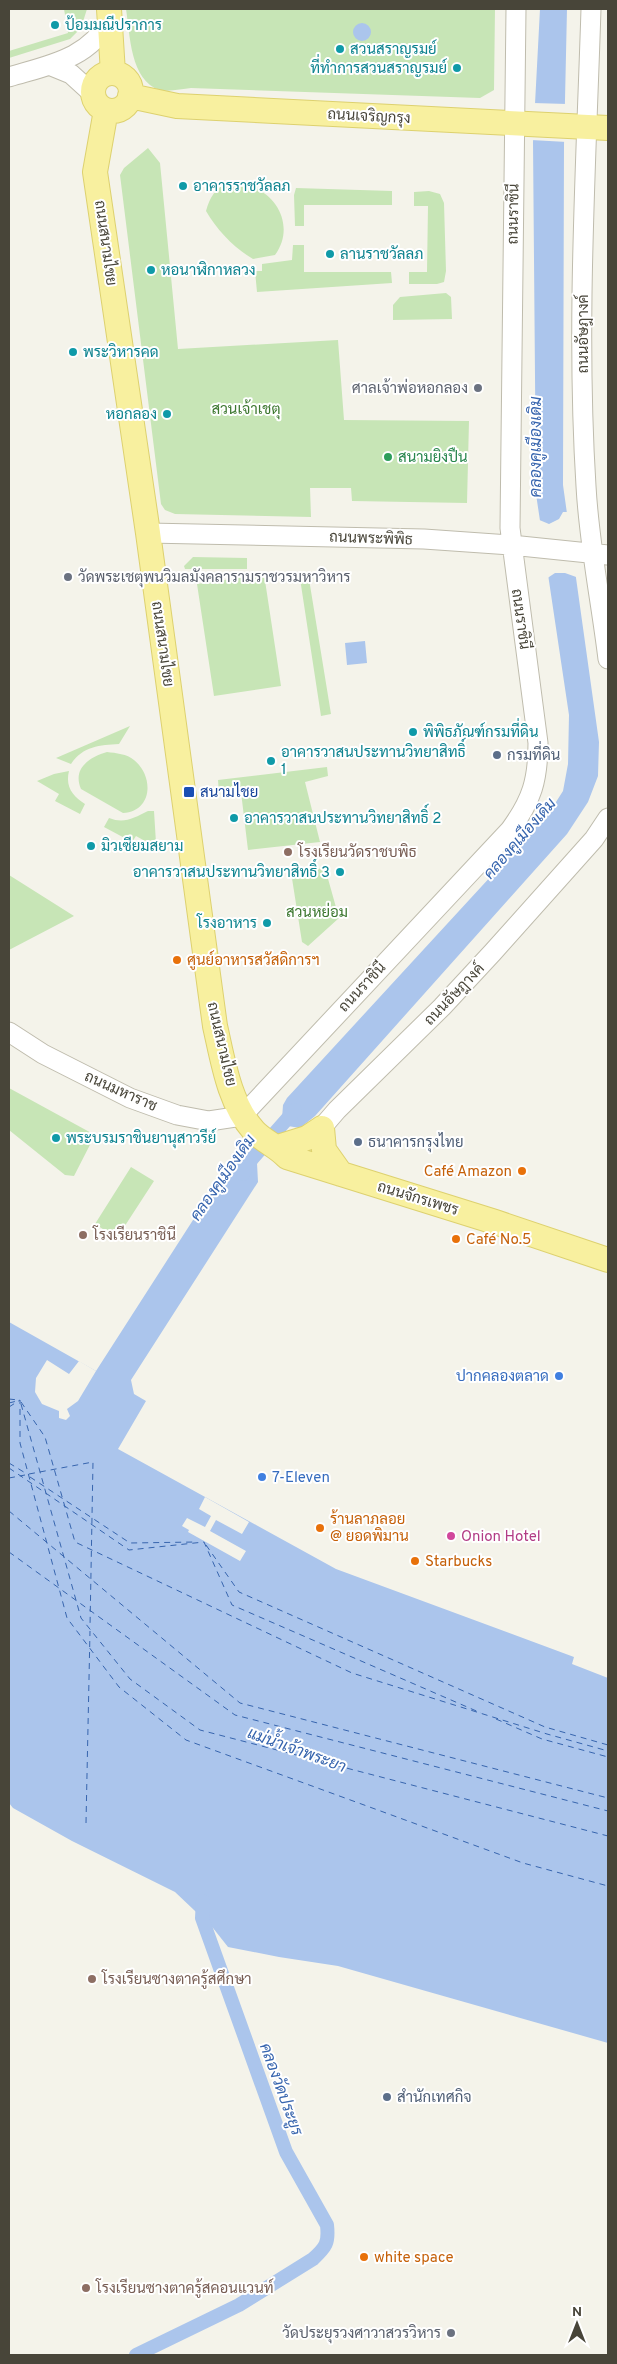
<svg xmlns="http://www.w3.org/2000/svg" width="617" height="2364" font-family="Overpass,Sarabun,sans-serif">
  <rect width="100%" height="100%" fill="#f4f3ea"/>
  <path fill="#c7e5b6" d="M 64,9 L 87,9 L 81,28 L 70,39 L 9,58 L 9,51 L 68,33 Z
    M 126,9 L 495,9 L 494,90 L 480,98 L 191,88 C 182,89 169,92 160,90 C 130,81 130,34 126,9 Z
    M 148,148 L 160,163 L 178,349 L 338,340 L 344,420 L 469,421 L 467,503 L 352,501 L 351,488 L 310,488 L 311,517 L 175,514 L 165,510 L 161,504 L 120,175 L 124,168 Z
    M 227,183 C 235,184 244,184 251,186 C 280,197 294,229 275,255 L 253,259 C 234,248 217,230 206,211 C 210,197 215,189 227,183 Z
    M 296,188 L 392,191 L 392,205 L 304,205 L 304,226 L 295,226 L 294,195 Z
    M 429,191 L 440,194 L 444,203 L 446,271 L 444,282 L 437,284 L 409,284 L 409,272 L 427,272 L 428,206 L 414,206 L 414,192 Z
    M 293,245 L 304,245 L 304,272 L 391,272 L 392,283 L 257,292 L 255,271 L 262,271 L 262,264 L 292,260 Z
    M 446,293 L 451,297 L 452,319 L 393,320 L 393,305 L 400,297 Z
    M 193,557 L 247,558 L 247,569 L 185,569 L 184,566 Z
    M 299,572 L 318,572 L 318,577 L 309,579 L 331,714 L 321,716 Z
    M 264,574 L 281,686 L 214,696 L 197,584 Z
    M 130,726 L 119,744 C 100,745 83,746 71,764 L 56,758 Z
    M 107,752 C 116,753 127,754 134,760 C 154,776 153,811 123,813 L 81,789 C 72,768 90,757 107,752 Z
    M 327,767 L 328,776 L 305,782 L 320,842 L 248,850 L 241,792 L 219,793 L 218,780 Z
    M 69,771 C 65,787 73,796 85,804 L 80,814 L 55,801 L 59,794 L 37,781 L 54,774 Z
    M 148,811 L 154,811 L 156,843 L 152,845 L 136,836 L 132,842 L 104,827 L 109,818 C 124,824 134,818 148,811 Z
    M 325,868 L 339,918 L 308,946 L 302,942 L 291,872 Z
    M 9,875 L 74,916 L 9,950 Z
    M 9,1088 L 95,1135 L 74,1176 L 65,1175 L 9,1130 Z
    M 131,1167 L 154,1181 L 117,1238 L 95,1224 Z"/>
  <path fill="#abc5ec" d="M 540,9 L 567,9 L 564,145 L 563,485 L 599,742 L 598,776 L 588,802 L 567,834 L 315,1116 L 300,1128 L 288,1126 L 282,1119 L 283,1105 L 287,1098 L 549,813 L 563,791 L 568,764 L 569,715 L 536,494 L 533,142 Z
    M353 32a9 9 0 1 1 18 0a9 9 0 1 1-18 0Z
    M 365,641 L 367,663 L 347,665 L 345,643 Z
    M 247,1158 L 257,1163 L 258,1182 L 131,1380 L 134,1394 L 146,1401 L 118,1449 L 336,1569 L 574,1657 L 572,1664 L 608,1678 L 608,2043 L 338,1966 L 279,1957 L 228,1947 L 213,1928 L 175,1892 L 72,1841 L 13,1808 L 9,1803 L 9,1322 L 96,1371 L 229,1164 Z"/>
  <path fill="#f4f3ea" d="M 533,103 L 567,104 L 567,142 L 531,140 Z
    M 563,512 L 570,512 L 579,578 L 565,573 L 555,573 L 546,579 L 537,519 L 549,524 L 559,519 Z
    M 246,1155 L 254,1157 L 260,1162 L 261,1177 L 258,1182 L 259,1168 L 257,1163 L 253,1159 L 239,1159 L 229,1164 L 233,1159 Z
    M 47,1360 L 69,1374 L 79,1361 L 96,1371 L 78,1401 L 67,1409 L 70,1416 L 66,1420 L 59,1418 L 59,1411 L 42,1404 L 35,1392 L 36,1378 Z
    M 205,1497 L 249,1522 L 242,1534 L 216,1520 L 210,1531 L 246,1551 L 240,1561 L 188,1532 L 189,1530 L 182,1526 L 187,1518 L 205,1527 L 211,1516 L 199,1509 Z"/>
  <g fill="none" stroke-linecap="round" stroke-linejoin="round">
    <path stroke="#abc5ec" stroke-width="14" d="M 243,1174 L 252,1159 L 295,1110
      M 136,2355 L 239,2305 L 313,2259 C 326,2247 329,2243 327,2225 L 286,2152 L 202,1918 L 203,1901"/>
    <path stroke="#3765ae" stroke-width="1" stroke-dasharray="6 5" stroke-linecap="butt" d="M 9,1399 L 18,1400
      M 21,1402 L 45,1437 L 75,1542 L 352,1673 L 547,1734 L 608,1751
      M 9,1403 L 17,1401
      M 21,1404 L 81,1618 L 130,1679 L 200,1730 L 608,1836
      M 9,1407 L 20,1400 L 20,1443 L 67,1618 L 119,1687 L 186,1740 L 523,1863 L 608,1886
      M 9,1463 L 27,1474
      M 9,1468 L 129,1550 L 204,1542 L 232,1605 L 481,1713
      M 29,1474 L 93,1462 L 90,1627
      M 30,1477 L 130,1543 L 196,1542
      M 9,1478 L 25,1475
      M 9,1511 L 240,1703 L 608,1798
      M 206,1545 L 239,1592 L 545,1727 L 608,1745
      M 9,1552 L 235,1715 L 608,1811
      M 496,1719 L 542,1739 L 608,1757
      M 86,1823 L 90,1631"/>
    <g stroke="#bfbcad" stroke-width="21">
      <path id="minor" d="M 591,9 C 586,168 576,327 586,486 C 589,544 601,601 608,659
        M 49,65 L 71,74 L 93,94
        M 9,77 C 49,65 89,59 110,19
        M 148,533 L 424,539 L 511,545 L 608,555
        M 9,1032 L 43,1054 L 130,1098 L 177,1115 L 209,1121 L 242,1116 L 510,830 C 532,800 538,780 538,743 L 510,528 L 516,9
        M 312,1139 L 337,1110 L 442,1007 L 493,952 L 594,839 L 608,818"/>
    </g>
    <g stroke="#ddd16f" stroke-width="26">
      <path id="major" d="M 109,9 L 113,73
        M93 92a19 19 0 1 1 38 0a19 19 0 1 1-38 0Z
        M 130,96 L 177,106 L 608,128
        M 106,110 L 95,172 L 148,533 L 215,1026 C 223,1061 229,1103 254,1131 C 263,1141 277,1146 287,1157 L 495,1222 L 608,1260
        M 322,1128 L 324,1150 L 341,1174
        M 278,1147 L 307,1138 L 322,1128"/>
    </g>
    <use href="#minor" stroke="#fff" stroke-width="19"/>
    <use href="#major" stroke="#f8f09f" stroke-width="24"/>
  </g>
  <g fill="#0f9aa8" stroke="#fff" stroke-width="2">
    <circle cx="55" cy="25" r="5"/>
    <circle cx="340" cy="49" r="5"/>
    <circle cx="457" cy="68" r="5"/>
    <circle cx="183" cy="186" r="5"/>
    <circle cx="330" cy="254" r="5"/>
    <circle cx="151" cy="270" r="5"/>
    <circle cx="73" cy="352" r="5"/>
    <circle cx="167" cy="414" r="5"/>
    <circle cx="413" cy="732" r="5"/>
    <circle cx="271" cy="761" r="5"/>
    <circle cx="234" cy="818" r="5"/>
    <circle cx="91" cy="846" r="5"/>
    <circle cx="340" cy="872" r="5"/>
    <circle cx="267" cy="923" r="5"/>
    <circle cx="56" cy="1138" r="5"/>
  </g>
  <g fill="#6b7280" stroke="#fff" stroke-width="2">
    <circle cx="478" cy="388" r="5"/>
    <circle cx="68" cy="577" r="5"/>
    <circle cx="451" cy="2333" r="5"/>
  </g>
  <circle fill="#2e9e5b" stroke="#fff" stroke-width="2" cx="388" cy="457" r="5"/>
  <g fill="#5c6f8a" stroke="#fff" stroke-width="2">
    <circle cx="497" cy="755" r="5"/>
    <circle cx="358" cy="1142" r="5"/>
    <circle cx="387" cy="2097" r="5"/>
  </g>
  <rect fill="#1a4fb4" stroke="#fff" stroke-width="2" x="183" y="786" width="12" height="12" rx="2.5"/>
  <g fill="#8d6e63" stroke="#fff" stroke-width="2">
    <circle cx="288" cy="852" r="5"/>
    <circle cx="83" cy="1235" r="5"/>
    <circle cx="92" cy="1979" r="5"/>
    <circle cx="86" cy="2288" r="5"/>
  </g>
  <g fill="#e8710a" stroke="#fff" stroke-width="2">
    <circle cx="177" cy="960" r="5"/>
    <circle cx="522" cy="1171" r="5"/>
    <circle cx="456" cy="1239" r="5"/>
    <circle cx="320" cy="1528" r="5"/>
    <circle cx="415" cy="1561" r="5"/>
    <circle cx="364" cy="2257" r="5"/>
  </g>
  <g fill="#3f7fe0" stroke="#fff" stroke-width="2">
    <circle cx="559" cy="1376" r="5"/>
    <circle cx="262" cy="1477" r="5"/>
  </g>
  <circle fill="#d1479c" stroke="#fff" stroke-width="2" cx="451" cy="1536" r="5"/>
  <g text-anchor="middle" stroke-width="4" stroke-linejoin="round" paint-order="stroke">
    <g font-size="15" fill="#0d838f" stroke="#fff" text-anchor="start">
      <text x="65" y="30">ป้อมมณีปราการ</text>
      <text x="350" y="54">สวนสราญรมย์</text>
      <text x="447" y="73" text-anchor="end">ที่ทำการสวนสราญรมย์</text>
      <text x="193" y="191">อาคารราชวัลลภ</text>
      <text x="340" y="259">ลานราชวัลลภ</text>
      <text x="161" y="275">หอนาฬิกาหลวง</text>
      <text x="83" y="357">พระวิหารคด</text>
      <text x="157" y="419" text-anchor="end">หอกลอง</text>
      <text x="423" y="737">พิพิธภัณฑ์กรมที่ดิน</text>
      <text x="281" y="757">อาคารวาสนประทานวิทยาสิทธิ์<tspan x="281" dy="17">1</tspan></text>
      <text x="244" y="823">อาคารวาสนประทานวิทยาสิทธิ์ 2</text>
      <text x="101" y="851">มิวเซียมสยาม</text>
      <text x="330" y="877" text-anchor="end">อาคารวาสนประทานวิทยาสิทธิ์ 3</text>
      <text x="257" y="928" text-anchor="end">โรงอาหาร</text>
      <text x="66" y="1143">พระบรมราชินยานุสาวรีย์</text>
    </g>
    <g font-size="15" fill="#484539" stroke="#fff">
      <text transform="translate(369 116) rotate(3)" y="5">ถนนเจริญกรุง</text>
      <text transform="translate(513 214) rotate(-89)" y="5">ถนนราชินี</text>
      <text transform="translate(106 243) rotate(82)" y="5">ถนนสนามไชย</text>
      <text transform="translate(583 334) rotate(-90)" y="5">ถนนอัษฎางค์</text>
      <text transform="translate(371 538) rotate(2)" y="5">ถนนพระพิพิธ</text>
      <text transform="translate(521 619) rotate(82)" y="5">ถนนราชินี</text>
      <text transform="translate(163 644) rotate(82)" y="5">ถนนสนามไชย</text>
      <text transform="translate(362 987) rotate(-47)" y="5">ถนนราชินี</text>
      <text transform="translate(454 994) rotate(-46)" y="5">ถนนอัษฎางค์</text>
      <text transform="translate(222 1044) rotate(77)" y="5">ถนนสนามไชย</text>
      <text transform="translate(121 1091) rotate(24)" y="5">ถนนมหาราช</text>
      <text transform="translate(418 1198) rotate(17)" y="5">ถนนจักรเพชร</text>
    </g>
    <g font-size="15" fill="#5b616d" stroke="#fff" text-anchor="end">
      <text x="468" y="393">ศาลเจ้าพ่อหอกลอง</text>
      <text x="78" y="582" text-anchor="start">วัดพระเชตุพนวิมลมังคลารามราชวรมหาวิหาร</text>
      <text x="441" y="2338">วัดประยุรวงศาวาสวรวิหาร</text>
    </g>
    <g font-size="15" fill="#3c772f" stroke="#fff">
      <text x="246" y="414">สวนเจ้าเชตุ</text>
      <text x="317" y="917">สวนหย่อม</text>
    </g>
    <g font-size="15" fill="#27864d" stroke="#fff" text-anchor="start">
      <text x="398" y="462">สนามยิงปืน</text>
    </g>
    <g font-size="15" fill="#4e5e75" stroke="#fff" text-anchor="start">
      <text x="507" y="760">กรมที่ดิน</text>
      <text x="368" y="1147">ธนาคารกรุงไทย</text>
      <text x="397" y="2102">สำนักเทศกิจ</text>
    </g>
    <g font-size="15" fill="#164399" stroke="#fff" text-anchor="start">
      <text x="200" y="797">สนามไชย</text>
    </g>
    <g font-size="15" fill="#785e54" stroke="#fff" text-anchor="start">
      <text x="298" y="857">โรงเรียนวัดราชบพิธ</text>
      <text x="93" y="1240">โรงเรียนราชินี</text>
      <text x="102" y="1984">โรงเรียนซางตาครู้สศึกษา</text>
      <text x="96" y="2293">โรงเรียนซางตาครู้สคอนแวนท์</text>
    </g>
    <g font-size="15" fill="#c56008" stroke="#fff" text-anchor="start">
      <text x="187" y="965">ศูนย์อาหารสวัสดิการฯ</text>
      <text x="512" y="1176" text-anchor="end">Café Amazon</text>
      <text x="466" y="1244">Café No.5</text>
      <text x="330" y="1524">ร้านลาภลอย<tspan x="330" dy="17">@ ยอดพิมาน</tspan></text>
      <text x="425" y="1566">Starbucks</text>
      <text x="374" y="2262">white space</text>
    </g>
    <g font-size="15" fill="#366cbe" stroke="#fff" text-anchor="end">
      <text x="549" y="1381">ปากคลองตลาด</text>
      <text x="272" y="1482" text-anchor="start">7-Eleven</text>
    </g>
    <g font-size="15" fill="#b23c85" stroke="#fff" text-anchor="start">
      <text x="461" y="1541">Onion Hotel</text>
    </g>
    <g font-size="16" font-style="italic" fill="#3765ae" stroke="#fff">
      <text transform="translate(535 447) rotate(-90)" y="6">คลองคูเมืองเดิม</text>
      <text transform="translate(519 838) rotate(-49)" y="6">คลองคูเมืองเดิม</text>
      <text transform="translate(222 1177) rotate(-55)" y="6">คลองคูเมืองเดิม</text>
      <text transform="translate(297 1749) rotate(20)" y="6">แม่น้ำเจ้าพระยา</text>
      <text transform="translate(282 2089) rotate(70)" y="6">คลองวัดประยูร</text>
    </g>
  </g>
  <rect width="617" height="2364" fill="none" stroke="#484539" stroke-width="20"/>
  <g transform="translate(577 2324)" stroke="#ffffff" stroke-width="4" paint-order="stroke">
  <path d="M0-4L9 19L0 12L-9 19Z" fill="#484539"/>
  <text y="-8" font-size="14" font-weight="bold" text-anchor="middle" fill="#484539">N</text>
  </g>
</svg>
